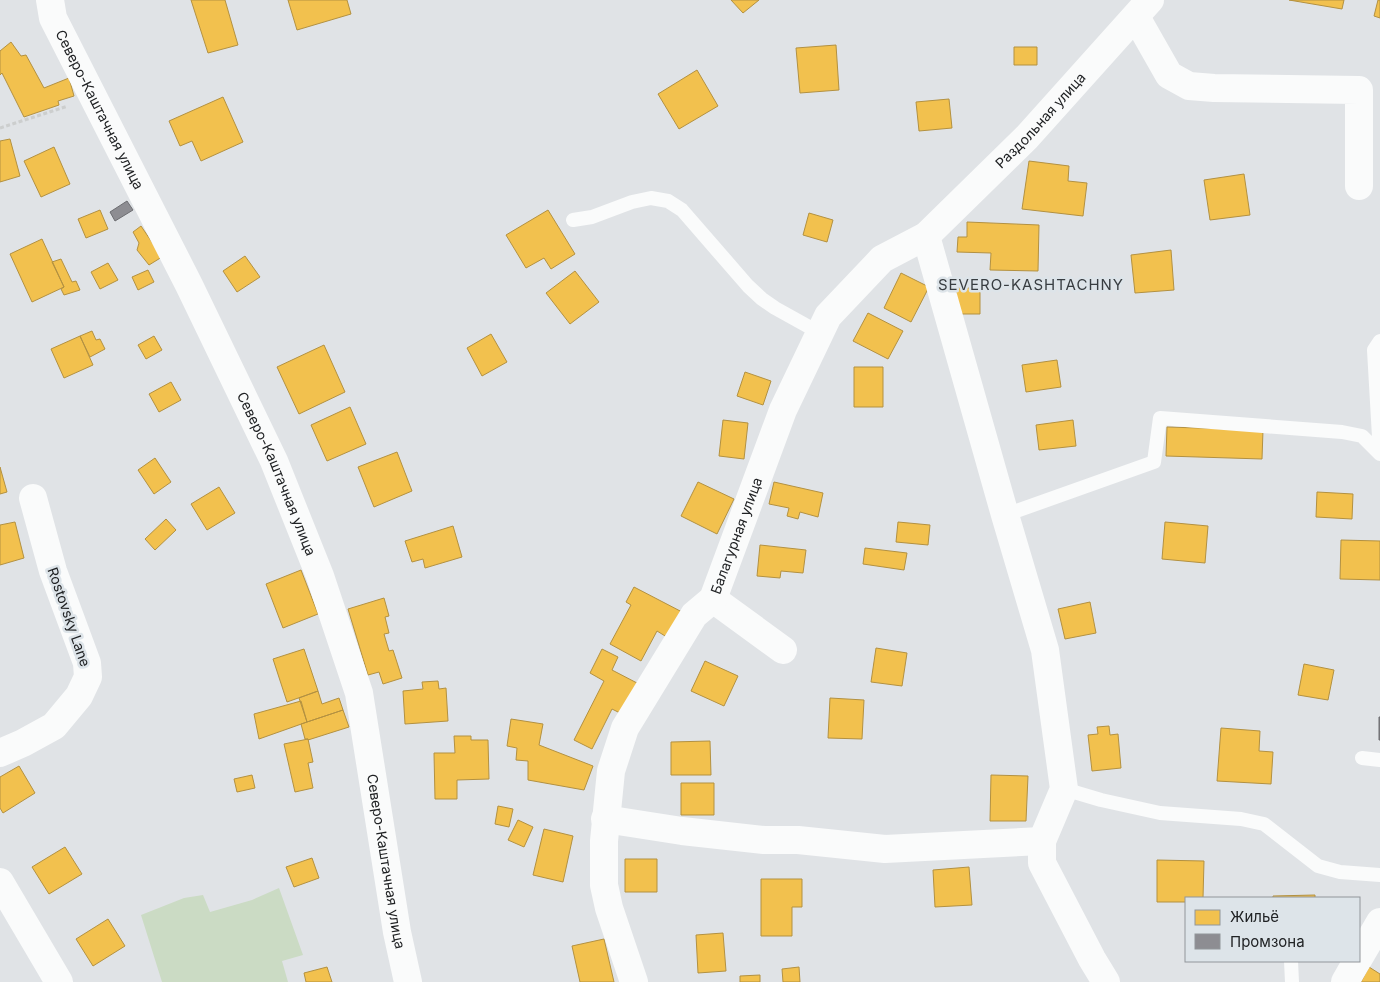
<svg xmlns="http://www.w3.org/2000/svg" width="1380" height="982" font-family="Inter,sans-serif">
  <rect width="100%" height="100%" fill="#e0e3e6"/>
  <path fill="#cbdbc4" d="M 279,888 L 303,955 L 282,961 L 288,982 L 162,982 L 141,915 L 184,898 L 203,895 L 210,912 L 252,900 Z"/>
  <path fill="#f2c14e" stroke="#b39141" d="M 191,0 L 225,0 L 238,45 L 208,53 Z
    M 288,0 L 347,0 L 351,14 L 297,30 Z
    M 731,0 L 759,0 L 743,13 Z
    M 1289,0 L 1344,0 L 1342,9 Z
    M 1378,0 L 1380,0 L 1380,18 L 1374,16 Z
    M 11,42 L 21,56 L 26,55 L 44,88 L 69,78 L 74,96 L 58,101 L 59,105 L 24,117 L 2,73 L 0,75 L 0,51 Z
    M 836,45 L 839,90 L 800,93 L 796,48 Z
    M 1014,47 L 1037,47 L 1037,65 L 1014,65 Z
    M 697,70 L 718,106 L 679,129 L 658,94 Z
    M 223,97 L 243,142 L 201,161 L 192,141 L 180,146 L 169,121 Z
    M 949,99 L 952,128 L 919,131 L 916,102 Z
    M 10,139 L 20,176 L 0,182 L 0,141 Z
    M 54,147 L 70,184 L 41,197 L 24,161 Z
    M 1029,161 L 1069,166 L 1068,181 L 1087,183 L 1083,216 L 1022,209 Z
    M 1244,174 L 1250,215 L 1210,220 L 1204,180 Z
    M 100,210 L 108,229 L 86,238 L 78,219 Z
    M 548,210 L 575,254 L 551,269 L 544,258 L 526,268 L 506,235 Z
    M 809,213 L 833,220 L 827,242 L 803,235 Z
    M 967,222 L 1039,225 L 1038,271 L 990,270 L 991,253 L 957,252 L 958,237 L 967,237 Z
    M 141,226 L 162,257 L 149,265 L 137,250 L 139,243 L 133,232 Z
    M 42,239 L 64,287 L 32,302 L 10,254 Z
    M 1171,250 L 1174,290 L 1135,293 L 1131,255 Z
    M 245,256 L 260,277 L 237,292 L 223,271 Z
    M 61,259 L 72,282 L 76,281 L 80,290 L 64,295 L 61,289 L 64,287 L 52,262 Z
    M 108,263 L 118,280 L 100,289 L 91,272 Z
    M 148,270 L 154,282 L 138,290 L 132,277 Z
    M 575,271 L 599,302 L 570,324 L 546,293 Z
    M 901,273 L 929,287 L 911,322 L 884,308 Z
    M 956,288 L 980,288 L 980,314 L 956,314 Z
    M 868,313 L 903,331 L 888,359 L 853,341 Z
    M 92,331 L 96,340 L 100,339 L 105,349 L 90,357 L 80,336 Z
    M 491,334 L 507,362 L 482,376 L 467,348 Z
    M 80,336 L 93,365 L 64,378 L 51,349 Z
    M 154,336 L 162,350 L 146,359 L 138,345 Z
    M 324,345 L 345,392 L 299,414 L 277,367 Z
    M 1057,360 L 1061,387 L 1026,392 L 1022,365 Z
    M 854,367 L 883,367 L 883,407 L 854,407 Z
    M 745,372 L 771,381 L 763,405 L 737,396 Z
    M 171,382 L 181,400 L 159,412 L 149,394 Z
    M 350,407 L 366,444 L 327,461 L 311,425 Z
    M 723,420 L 748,423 L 744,459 L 719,456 Z
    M 1073,420 L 1076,446 L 1039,450 L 1036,425 Z
    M 1167,427 L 1263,430 L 1262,459 L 1166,456 Z
    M 397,452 L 412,491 L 374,507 L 358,467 Z
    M 155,458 L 171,482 L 154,494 L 138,470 Z
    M 0,467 L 7,492 L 0,494 Z
    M 698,482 L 734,499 L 717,534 L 681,516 Z
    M 774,482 L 823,493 L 818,517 L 800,512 L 798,519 L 787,516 L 789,508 L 769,504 Z
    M 219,487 L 235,513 L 207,530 L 191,504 Z
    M 1317,492 L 1353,494 L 1352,519 L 1316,517 Z
    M 166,519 L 176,530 L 155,550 L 145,539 Z
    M 15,522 L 24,558 L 0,565 L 0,525 Z
    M 898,522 L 930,525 L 928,545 L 896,542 Z
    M 1165,522 L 1208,526 L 1205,563 L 1162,559 Z
    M 453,526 L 462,557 L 425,568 L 423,559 L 412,562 L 405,541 Z
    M 1341,540 L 1380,541 L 1380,580 L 1340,579 Z
    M 760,545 L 806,550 L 803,573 L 781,571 L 780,578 L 757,576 Z
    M 865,548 L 907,553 L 904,570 L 863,564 Z
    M 301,570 L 318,614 L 283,628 L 266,584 Z
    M 634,587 L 684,613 L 670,639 L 657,631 L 641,661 L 610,644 L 631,605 L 626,602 Z
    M 384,598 L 389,616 L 385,617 L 389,633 L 384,634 L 389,651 L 393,650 L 402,678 L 383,684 L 379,672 L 368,675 L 348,609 Z
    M 1090,602 L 1096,633 L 1065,639 L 1058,609 Z
    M 876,648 L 907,653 L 902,686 L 871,682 Z
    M 304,649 L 318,691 L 287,702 L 273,659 Z
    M 602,649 L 618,657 L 612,670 L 637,683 L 622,714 L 612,709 L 592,749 L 574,740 L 604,681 L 590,673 Z
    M 705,661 L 738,676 L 724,706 L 691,691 Z
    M 1304,664 L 1334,670 L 1328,700 L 1298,695 Z
    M 438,681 L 439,689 L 446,688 L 448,721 L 405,724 L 403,691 L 423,689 L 422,682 Z
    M 318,691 L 322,704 L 339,698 L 343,710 L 307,722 L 299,698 Z
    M 830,698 L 864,700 L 862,739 L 828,738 Z
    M 301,701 L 307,722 L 259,739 L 254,714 Z
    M 343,710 L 349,727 L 308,740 L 308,739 L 305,739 L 301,724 Z
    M 511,719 L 543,724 L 539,745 L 593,766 L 584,790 L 528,780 L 528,761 L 516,760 L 517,748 L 507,746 Z
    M 1109,726 L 1110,735 L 1118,734 L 1121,768 L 1092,771 L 1088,735 L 1098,734 L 1097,727 Z
    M 1221,728 L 1260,731 L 1259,751 L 1273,752 L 1271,784 L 1217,781 Z
    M 454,736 L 471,736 L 471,740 L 488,740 L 489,779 L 457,780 L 457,799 L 435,799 L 434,753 L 455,753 Z
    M 308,739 L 313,762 L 308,763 L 313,788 L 295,792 L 284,744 Z
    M 710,741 L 711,775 L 671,775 L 671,742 Z
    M 19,766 L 35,793 L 3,813 L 0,808 L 0,777 Z
    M 252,775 L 255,788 L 237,792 L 234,779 Z
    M 991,775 L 1028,776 L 1026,821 L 990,821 Z
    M 681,783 L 714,783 L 714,815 L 681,815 Z
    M 498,806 L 513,809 L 509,827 L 495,824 Z
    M 518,820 L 533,827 L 524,847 L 508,840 Z
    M 544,829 L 573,836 L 563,882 L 533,875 Z
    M 65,847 L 82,874 L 49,894 L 32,867 Z
    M 312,858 L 319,878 L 294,887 L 286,867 Z
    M 625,859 L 657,859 L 657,892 L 625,892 Z
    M 1157,860 L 1204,861 L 1203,898 L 1186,898 L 1186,902 L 1157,902 Z
    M 969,867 L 972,905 L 935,907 L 933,870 Z
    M 761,879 L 802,879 L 802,907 L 792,907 L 792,936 L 761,936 Z
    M 1315,895 L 1315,898 L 1273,898 L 1273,896 Z
    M 108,919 L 125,946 L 93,966 L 76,939 Z
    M 723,933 L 726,971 L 698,973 L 696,935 Z
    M 604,939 L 614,982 L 580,982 L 572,946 Z
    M 327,967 L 332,982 L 306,982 L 304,973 Z
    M 799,967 L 800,982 L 783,982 L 782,969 Z
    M 1369,967 L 1380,974 L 1380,982 L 1361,982 Z
    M 760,975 L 760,982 L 740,982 L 740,976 Z"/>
  <path fill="#8d8d92" stroke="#6c6d71" d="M 127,201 L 133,210 L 115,221 L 110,212 Z
    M 1379,717 L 1380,717 L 1380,740 L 1379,740 Z"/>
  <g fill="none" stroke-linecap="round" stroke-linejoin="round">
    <path stroke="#cccece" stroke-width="3" stroke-dasharray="4 2.5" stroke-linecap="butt" d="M 0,128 L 68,106"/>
    <path stroke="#fafbfb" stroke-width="14" d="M 573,220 L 592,217 L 632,202 L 651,198 L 668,201 L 682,210 L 748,286 L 762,299 L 775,308 L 820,333
      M 1380,454 L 1374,350 L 1380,341
      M 1005,515 L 1154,462 L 1160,418 L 1342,432 L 1362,436 L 1380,454
      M 1362,758 L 1380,760
      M 1064,789 L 1101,800 L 1160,813 L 1241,819 L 1264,824 L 1318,866 L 1340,872 L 1380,875
      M 1291,961 L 1292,982"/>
    <g stroke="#fafbfb" stroke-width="28">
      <path id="s1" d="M 50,0 L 53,18 L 189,285 L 274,461 L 320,576 L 359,693 L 397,932 L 408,982"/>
      <path d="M 1136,17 L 1169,75 L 1189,86 L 1214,88 L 1359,90 L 1359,186"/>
      <path d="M 926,236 L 1005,515 L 1045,650 L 1064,789 L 1042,841 L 1042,863 L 1092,959 L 1106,982"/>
      <path d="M 713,599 L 783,650"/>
      <path d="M 0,753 L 23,743 L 54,726 L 79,696 L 88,677 L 87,663 L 53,571 L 33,498"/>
      <path d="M 605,819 L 682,831 L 764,840 L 798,840 L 885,849 L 1042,841"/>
      <path d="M 0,882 L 59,982"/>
      <path d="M 1359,958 L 1380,922"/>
      <path id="s2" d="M 634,982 L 609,908 L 604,885 L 604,841 L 611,771 L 625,728 L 694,615 L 713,599 L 783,410 L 828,316 L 882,259 L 926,236 L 1027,137 L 1150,0"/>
      <path d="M 1345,982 L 1357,961"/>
    </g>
  </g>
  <g text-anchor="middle" stroke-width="5" stroke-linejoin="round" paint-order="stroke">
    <g font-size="14" fill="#202224" stroke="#dde4e9">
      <text dy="5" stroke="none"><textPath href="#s1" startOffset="121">Северо-Каштачная улица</textPath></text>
      <text dy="5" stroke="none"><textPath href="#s2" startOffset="1015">Раздольная улица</textPath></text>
      <text dy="5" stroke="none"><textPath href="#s1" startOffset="526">Северо-Каштачная улица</textPath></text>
      <text dy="5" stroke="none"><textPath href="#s2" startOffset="486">Балагурная улица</textPath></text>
      <text transform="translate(69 617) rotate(71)" y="5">Rostovsky Lane</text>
      <text dy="5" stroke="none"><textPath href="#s1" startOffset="931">Северо-Каштачная улица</textPath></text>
    </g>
    <g font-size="15" letter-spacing="1" fill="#383d41" stroke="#dde4e9">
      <text x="1031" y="290">SEVERO-KASHTACHNY</text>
    </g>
  </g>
  <rect x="1185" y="897" width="175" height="65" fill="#dde4e9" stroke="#91969a"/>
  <rect x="1195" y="910" width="25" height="15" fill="#f2c14e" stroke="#91969a"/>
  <text x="1230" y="922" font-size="15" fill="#202224">Жильё</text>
  <rect x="1195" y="934" width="25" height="15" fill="#8d8d92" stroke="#91969a"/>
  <text x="1230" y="947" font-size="15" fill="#202224">Промзона</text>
</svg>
